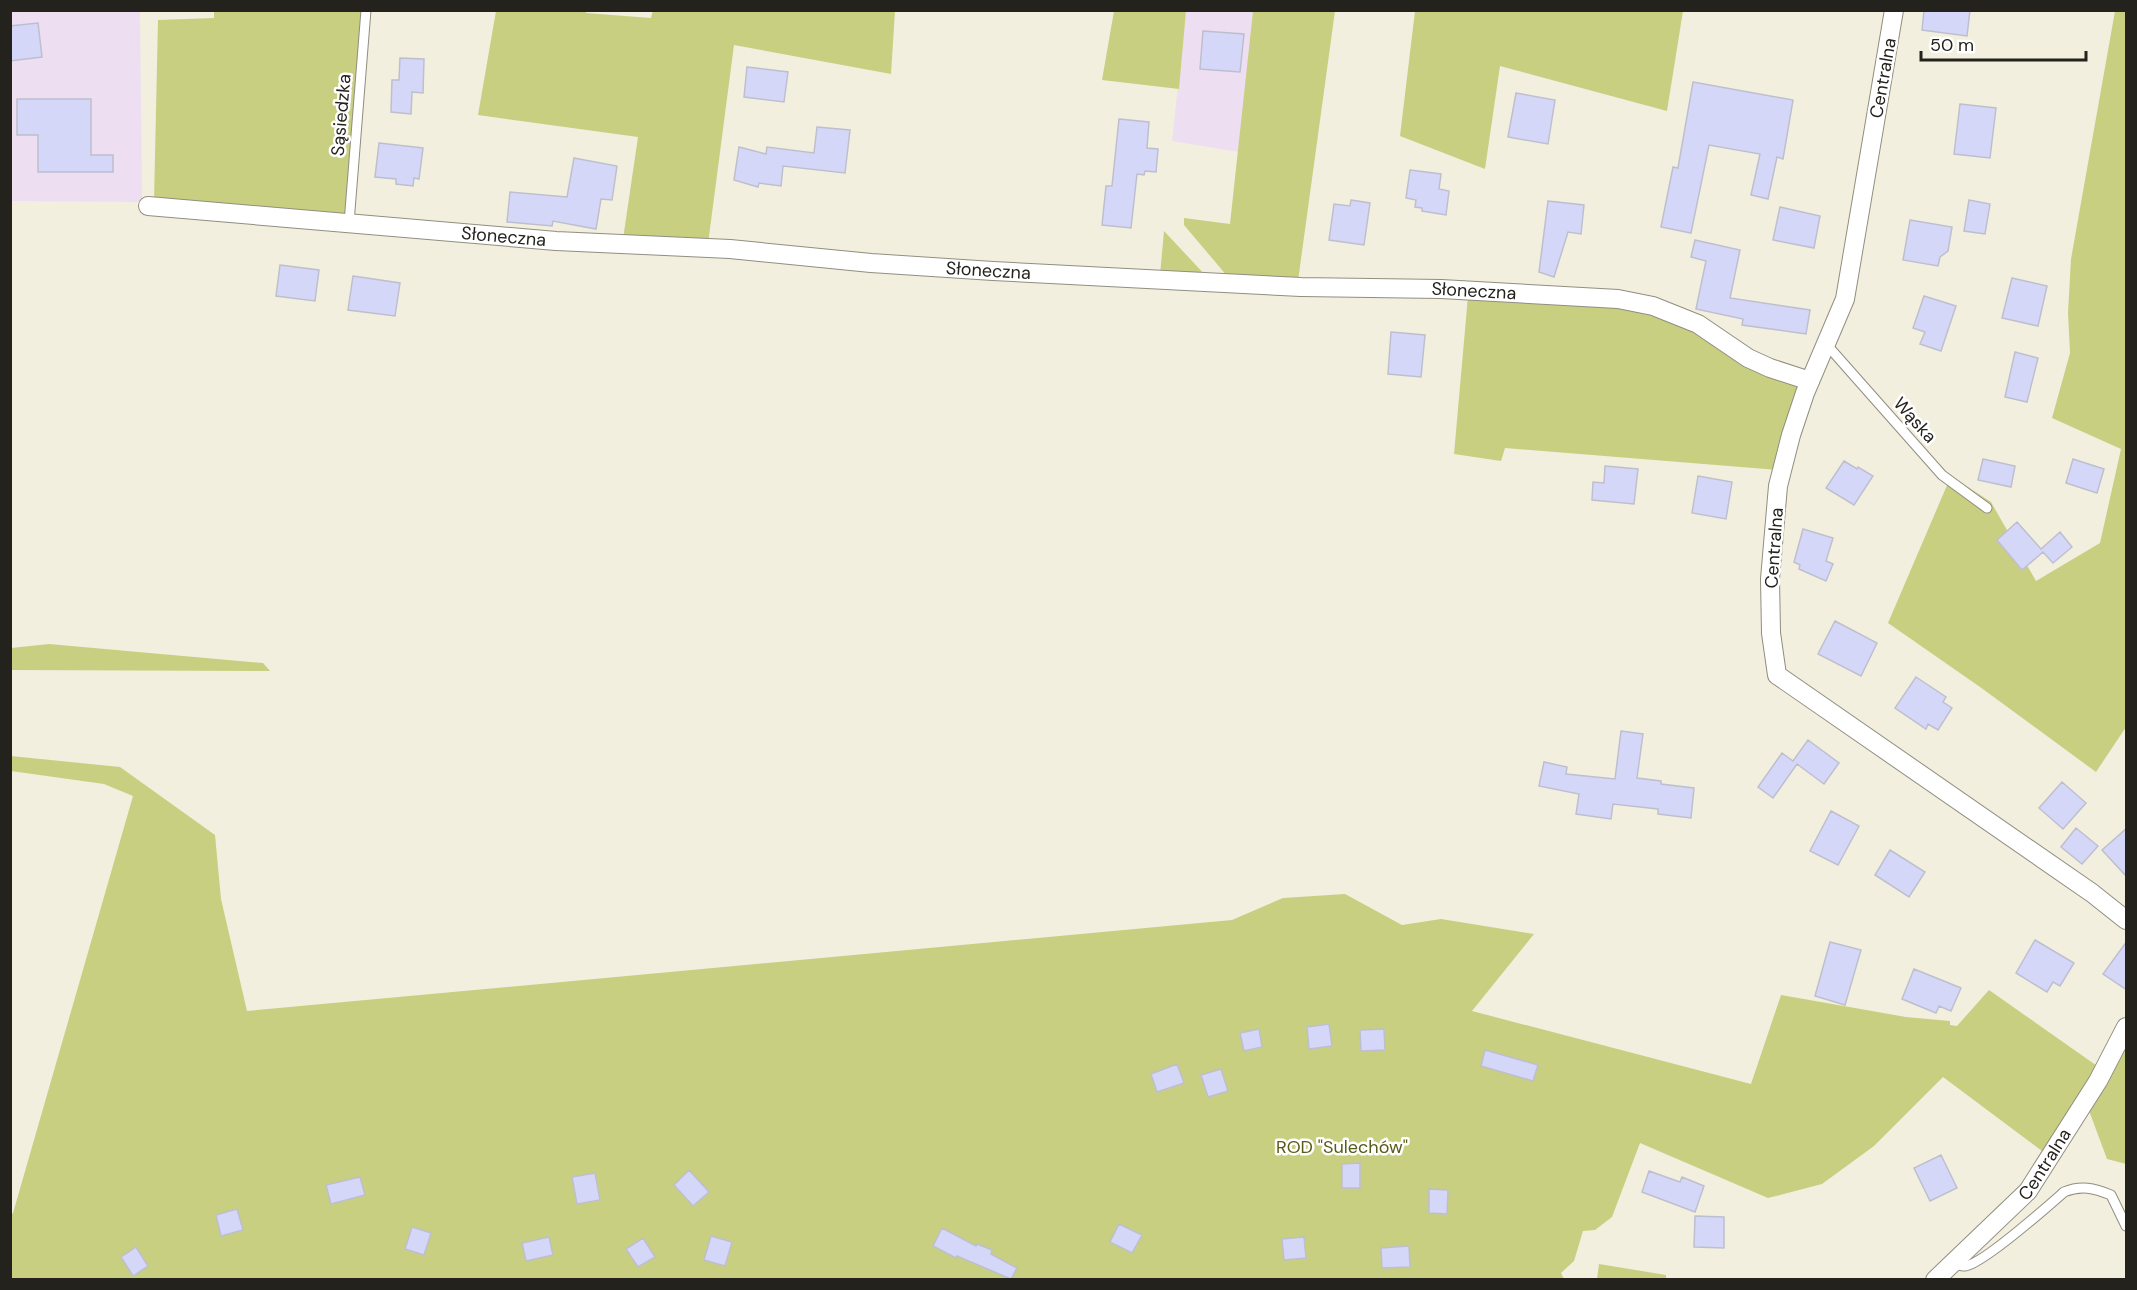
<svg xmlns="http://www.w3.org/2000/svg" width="2137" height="1290" font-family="'DM Sans',sans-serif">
  <rect width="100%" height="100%" fill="#f2efdf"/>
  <path fill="#eedef1" d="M 11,11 L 140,11 L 142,202 L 11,201 Z
    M 1186,11 L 1253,11 L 1239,152 L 1172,141 Z"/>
  <path fill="#c9cf81" d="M 214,10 L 362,11 L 351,216 L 154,201 L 158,20 L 214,18 Z
    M 653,10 L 895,11 L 891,74 L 734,45 L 708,244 L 623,239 L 638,137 L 478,115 L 496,11 L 586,11 L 586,13 L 651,18 Z
    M 1114,11 L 1186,11 L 1179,89 L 1102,80 Z
    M 1253,11 L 1335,11 L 1298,281 L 1228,277 L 1184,225 L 1184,218 L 1230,224 Z
    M 1415,11 L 1683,11 L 1667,111 L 1500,66 L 1485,169 L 1400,136 Z
    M 2115,11 L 2126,11 L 2126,727 L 2096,772 L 1980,687 L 1888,623 L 1951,476 L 1991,502 L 2036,581 L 2100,543 L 2121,449 L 2052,418 L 2070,353 L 2068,313 L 2071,259 Z
    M 1164,231 L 1208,278 L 1160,275 Z
    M 1468,296 L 1653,311 L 1804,383 L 1778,470 L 1505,448 L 1501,461 L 1454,454 Z
    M 49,644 L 263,663 L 270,671 L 11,670 L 11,648 Z
    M 11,756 L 120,767 L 215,835 L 221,899 L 247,1011 L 1232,920 L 1283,898 L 1345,894 L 1402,925 L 1441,919 L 1534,934 L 1472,1011 L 1751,1084 L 1781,995 L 1906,1017 L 1950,1021 L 1950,1025 L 1957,1026 L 1989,990 L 2100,1068 L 2046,1154 L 1943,1077 L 1874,1146 L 1822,1184 L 1768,1198 L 1640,1143 L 1612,1217 L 1595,1230 L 1583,1231 L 1574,1261 L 1561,1273 L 1564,1279 L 11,1279 L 11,1215 L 13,1213 L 133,796 L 104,784 L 11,771 Z
    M 2126,1043 L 2126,1164 L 2107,1159 L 2088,1108 Z
    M 1599,1264 L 1666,1275 L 1666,1279 L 1597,1279 Z"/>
  <path fill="#d5d7f9" stroke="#bebfce" stroke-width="1.5" d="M 1924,10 L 1970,10 L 1967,36 L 1922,30 Z
    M 38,23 L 42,57 L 10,61 L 10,26 Z
    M 1203,31 L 1244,34 L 1240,72 L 1200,69 Z
    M 400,58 L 424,59 L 423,93 L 412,92 L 411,114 L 391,112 L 392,80 L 399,80 Z
    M 747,67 L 788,72 L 784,102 L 744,97 Z
    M 1693,82 L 1793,100 L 1783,159 L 1777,157 L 1768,199 L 1751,195 L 1760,154 L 1709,145 L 1691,233 L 1661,227 L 1673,167 L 1678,168 Z
    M 1516,93 L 1555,100 L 1548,144 L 1508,137 Z
    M 17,99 L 91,99 L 91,155 L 113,155 L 113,172 L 38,172 L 38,135 L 17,135 Z
    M 1960,104 L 1996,108 L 1990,158 L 1954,154 Z
    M 1119,119 L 1149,122 L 1147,148 L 1158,149 L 1156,172 L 1145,171 L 1144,175 L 1137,174 L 1131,228 L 1102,225 L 1106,186 L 1112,186 Z
    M 817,127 L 850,130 L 845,173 L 783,166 L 781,186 L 759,183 L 758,187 L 734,180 L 739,147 L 766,154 L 767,147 L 814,153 Z
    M 379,143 L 423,148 L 419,179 L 414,178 L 413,186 L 396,184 L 396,179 L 375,177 Z
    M 574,158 L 617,166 L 612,200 L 601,199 L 596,229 L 553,221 L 552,226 L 507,222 L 510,192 L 567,197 Z
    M 1410,170 L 1441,174 L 1439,189 L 1449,191 L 1446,215 L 1422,211 L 1422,208 L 1415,207 L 1416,200 L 1406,198 Z
    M 1351,200 L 1370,203 L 1364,245 L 1329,240 L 1334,204 L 1350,206 Z
    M 1969,200 L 1990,204 L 1985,234 L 1964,231 Z
    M 1548,201 L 1584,205 L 1581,234 L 1568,232 L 1554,277 L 1539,272 Z
    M 1780,207 L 1820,216 L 1814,248 L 1773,240 Z
    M 1910,220 L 1952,227 L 1948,251 L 1940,257 L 1938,266 L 1903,260 Z
    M 1695,240 L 1740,250 L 1730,298 L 1810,310 L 1806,334 L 1742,325 L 1743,319 L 1696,309 L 1706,261 L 1691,257 Z
    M 280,265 L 319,270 L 315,301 L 276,296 Z
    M 353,276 L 400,283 L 395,316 L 348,310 Z
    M 2012,278 L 2047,286 L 2038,326 L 2002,318 Z
    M 1924,296 L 1956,306 L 1941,351 L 1920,344 L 1925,332 L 1913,328 Z
    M 1391,332 L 1425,335 L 1421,377 L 1388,374 Z
    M 2015,352 L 2038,358 L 2027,402 L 2005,397 Z
    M 1983,459 L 2015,466 L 2011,487 L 1978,480 Z
    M 2073,459 L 2104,469 L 2097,493 L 2066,483 Z
    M 1844,461 L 1857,469 L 1858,467 L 1873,476 L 1854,505 L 1826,488 Z
    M 1605,466 L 1638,469 L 1634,504 L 1592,500 L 1593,482 L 1604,483 Z
    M 1698,476 L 1732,482 L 1726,519 L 1692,513 Z
    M 2017,522 L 2041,549 L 2060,532 L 2072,547 L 2053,563 L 2043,552 L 2022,570 L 1997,540 Z
    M 1803,529 L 1833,538 L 1826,561 L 1833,564 L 1826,581 L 1799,569 L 1800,565 L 1794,562 Z
    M 1835,621 L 1877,643 L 1861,676 L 1818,654 Z
    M 1916,677 L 1946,697 L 1943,702 L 1952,708 L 1938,730 L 1928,724 L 1926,729 L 1895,708 Z
    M 1621,731 L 1643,734 L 1637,778 L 1661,781 L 1661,784 L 1694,788 L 1691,818 L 1658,814 L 1658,809 L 1613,804 L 1611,819 L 1576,814 L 1579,794 L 1539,786 L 1544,762 L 1567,767 L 1566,774 L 1615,779 Z
    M 1808,740 L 1839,763 L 1824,784 L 1797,764 L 1773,798 L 1758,787 L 1782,753 L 1793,761 Z
    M 2062,782 L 2086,803 L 2063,829 L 2039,808 Z
    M 1831,811 L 1859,826 L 1838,865 L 1810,851 Z
    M 2076,828 L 2098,846 L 2082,864 L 2061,847 Z
    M 2127,828 L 2127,877 L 2102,850 Z
    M 1890,850 L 1925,872 L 1909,897 L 1875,875 Z
    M 2035,940 L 2074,963 L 2060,986 L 2053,982 L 2047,992 L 2016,973 Z
    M 2127,941 L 2127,990 L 2103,974 Z
    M 1830,942 L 1861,950 L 1845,1005 L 1815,996 Z
    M 1914,969 L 1961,988 L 1951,1011 L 1939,1006 L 1936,1013 L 1902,999 Z
    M 1329,1024 L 1332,1046 L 1309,1049 L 1307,1027 Z
    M 1259,1029 L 1262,1047 L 1244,1051 L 1240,1033 Z
    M 1384,1029 L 1385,1050 L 1361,1051 L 1360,1030 Z
    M 1485,1050 L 1538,1065 L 1533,1081 L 1481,1066 Z
    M 1177,1064 L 1184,1083 L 1157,1092 L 1151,1074 Z
    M 1221,1069 L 1228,1091 L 1208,1097 L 1201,1075 Z
    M 1941,1155 L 1957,1188 L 1930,1201 L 1914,1168 Z
    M 1360,1163 L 1360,1188 L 1342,1188 L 1342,1164 Z
    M 689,1170 L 709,1192 L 693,1206 L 674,1185 Z
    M 1649,1171 L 1680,1182 L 1682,1177 L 1704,1186 L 1695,1212 L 1642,1192 Z
    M 595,1173 L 600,1200 L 577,1204 L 572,1177 Z
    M 360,1177 L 365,1195 L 331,1204 L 326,1185 Z
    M 1429,1189 L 1448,1190 L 1447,1214 L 1429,1213 Z
    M 237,1209 L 243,1230 L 221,1236 L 216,1215 Z
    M 1695,1216 L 1724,1217 L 1724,1248 L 1694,1247 Z
    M 1119,1224 L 1142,1235 L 1132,1253 L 1110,1242 Z
    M 412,1227 L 431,1233 L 424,1255 L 405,1249 Z
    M 942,1228 L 976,1246 L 977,1244 L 992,1250 L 991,1254 L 1017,1268 L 1011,1279 L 957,1256 L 956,1258 L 933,1246 Z
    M 711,1236 L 732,1242 L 725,1266 L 704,1260 Z
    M 549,1237 L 553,1255 L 526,1261 L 522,1243 Z
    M 1304,1237 L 1306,1258 L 1284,1260 L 1282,1239 Z
    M 643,1238 L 655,1257 L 638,1267 L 626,1249 Z
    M 1409,1246 L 1410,1267 L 1382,1268 L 1381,1248 Z
    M 136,1247 L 148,1266 L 133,1276 L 121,1257 Z"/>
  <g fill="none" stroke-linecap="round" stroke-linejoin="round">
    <g stroke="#918e80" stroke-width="11">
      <path id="service" d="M 349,223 L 366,10
        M 1827,345 L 1942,475 L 1987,508
        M 1951,1263 C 1955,1264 1961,1266 1965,1266 C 1982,1265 2048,1206 2064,1192 C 2081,1185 2094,1188 2111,1195 L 2126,1226"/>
    </g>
    <g stroke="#918e80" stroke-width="20">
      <g id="minor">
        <path d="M 1894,10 L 1845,299 L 1805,393 L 1791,435 L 1778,486 L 1770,579 L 1771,633 L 1777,675 L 2092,893 L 2126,920"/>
        <path id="s1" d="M 148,206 L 556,241 L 730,249 L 871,263 L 993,271 L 1301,287 L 1441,289 L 1618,299 L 1653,306 L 1698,324 L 1748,358 L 1770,368 L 1810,381"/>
        <path id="s2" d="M 1935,1280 L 2028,1191 L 2098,1081 L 2126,1027"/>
      </g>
    </g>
    <use href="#service" stroke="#fff" stroke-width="9"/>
    <use href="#minor" stroke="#fff" stroke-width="18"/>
  </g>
  <g text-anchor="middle" stroke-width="5" stroke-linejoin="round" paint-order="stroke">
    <g font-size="18" fill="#24221d" stroke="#fff">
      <text transform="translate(1883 78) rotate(-80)" y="6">Centralna</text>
      <text transform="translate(341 115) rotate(-85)" y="6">Sąsiedzka</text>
      <text dy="6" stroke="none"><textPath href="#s1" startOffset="357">Słoneczna</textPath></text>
      <text dy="6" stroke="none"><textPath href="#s1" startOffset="843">Słoneczna</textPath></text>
      <text dy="6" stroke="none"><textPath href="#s1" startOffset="1329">Słoneczna</textPath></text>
      <text transform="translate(1915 420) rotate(48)" y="6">Wąska</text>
      <text transform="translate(1774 548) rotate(-86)" y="6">Centralna</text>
      <text dy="6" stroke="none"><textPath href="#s2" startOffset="160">Centralna</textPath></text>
    </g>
    <g font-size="18" fill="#595c18" stroke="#fff">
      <text x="1342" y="1153">ROD "Sulechów"</text>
    </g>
  </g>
  <rect width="2137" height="1290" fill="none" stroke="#24221d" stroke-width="24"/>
  <path d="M1921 51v9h165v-9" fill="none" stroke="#24221d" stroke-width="3"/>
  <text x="1930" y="51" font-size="18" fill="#24221d" stroke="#ffffff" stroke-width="4.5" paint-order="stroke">50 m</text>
</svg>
